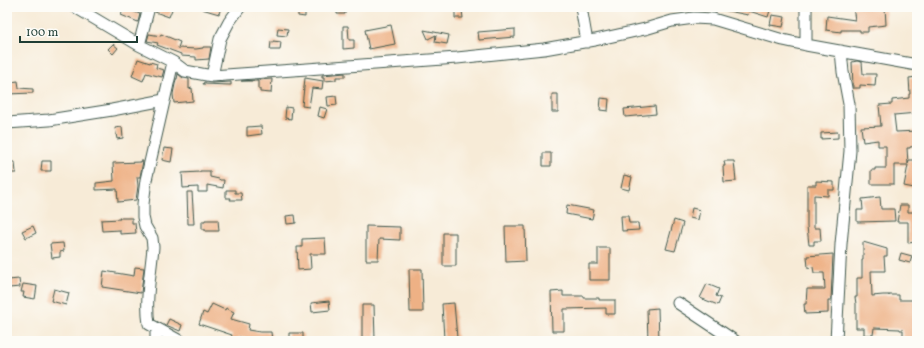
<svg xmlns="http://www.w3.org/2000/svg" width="924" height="348" font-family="Vollkorn,serif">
  <rect width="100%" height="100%" fill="#fdfcf7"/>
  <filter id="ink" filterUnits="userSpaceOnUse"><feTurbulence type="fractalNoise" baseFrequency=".025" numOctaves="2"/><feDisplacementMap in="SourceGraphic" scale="8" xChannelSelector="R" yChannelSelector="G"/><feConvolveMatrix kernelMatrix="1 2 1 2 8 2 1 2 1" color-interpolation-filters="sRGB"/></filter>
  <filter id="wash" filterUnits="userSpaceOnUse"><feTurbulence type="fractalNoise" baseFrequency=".012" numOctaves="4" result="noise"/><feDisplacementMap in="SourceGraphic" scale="16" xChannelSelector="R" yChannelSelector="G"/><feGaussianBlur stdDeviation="0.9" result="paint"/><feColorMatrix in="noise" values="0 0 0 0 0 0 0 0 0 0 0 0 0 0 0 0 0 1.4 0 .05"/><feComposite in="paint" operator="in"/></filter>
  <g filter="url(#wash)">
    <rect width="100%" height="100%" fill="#f7ebd7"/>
    <g id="blocks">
      <path fill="#eeb185" d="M 157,7 L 173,7 L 169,17 L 155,12 Z
        M 202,7 L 221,7 L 219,14 L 202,9 Z
        M 298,7 L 305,7 L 305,17 L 298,16 Z
        M 337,7 L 345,7 L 345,14 L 337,14 Z
        M 724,7 L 771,7 L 768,17 L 749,11 L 748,15 L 723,10 Z
        M 853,7 L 885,7 L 886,25 L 868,27 L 868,32 L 860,32 L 860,30 L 841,30 L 841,32 L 826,30 L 827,16 L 855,20 Z
        M 124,8 L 140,14 L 138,22 L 121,15 Z
        M 455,11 L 462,11 L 463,18 L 455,18 Z
        M 772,15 L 785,17 L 783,27 L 770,25 Z
        M 391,25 L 395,44 L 369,49 L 365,30 Z
        M 343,26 L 348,26 L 349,40 L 354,40 L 354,48 L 343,49 Z
        M 278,28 L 288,29 L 287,36 L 277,35 Z
        M 515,29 L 515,37 L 479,40 L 478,32 Z
        M 424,30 L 449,35 L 447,44 L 435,42 L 436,35 L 428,39 Z
        M 149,34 L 161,36 L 161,34 L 180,42 L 178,48 L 196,49 L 203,48 L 203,47 L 211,47 L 209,59 L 196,60 L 196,57 L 181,56 L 181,54 L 157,45 L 158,43 L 147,41 Z
        M 273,41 L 281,42 L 280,50 L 270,50 L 271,42 L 273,43 Z
        M 113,44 L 118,48 L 113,54 L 108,49 Z
        M 138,59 L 150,63 L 150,62 L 157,64 L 156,68 L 164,70 L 162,77 L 146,73 L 143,81 L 132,76 Z
        M 857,61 L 862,62 L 863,74 L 876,74 L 875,86 L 860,85 L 860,88 L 853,88 L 852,62 Z
        M 345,73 L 345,77 L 336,77 L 336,80 L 324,81 L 324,77 L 322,77 L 322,75 Z
        M 178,74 L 183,78 L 189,79 L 189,89 L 192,88 L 193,101 L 174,103 L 173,94 L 176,79 L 177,79 Z
        M 917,77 L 917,113 L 894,115 L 896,132 L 917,131 L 917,146 L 910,147 L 910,148 L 907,148 L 908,164 L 909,160 L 917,160 L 917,176 L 916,176 L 915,179 L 914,188 L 904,186 L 908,165 L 894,165 L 894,184 L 871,184 L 871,170 L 875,170 L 875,168 L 886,168 L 886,146 L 878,146 L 878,140 L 863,142 L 861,127 L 881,126 L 879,105 L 892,104 L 892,100 L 909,98 L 909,94 L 910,94 L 909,78 Z
        M 305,78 L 323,81 L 322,89 L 312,88 L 309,107 L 302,106 Z
        M 272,79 L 271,93 L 260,92 L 260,89 L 258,89 L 258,81 L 241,81 Z
        M 18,81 L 19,88 L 33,89 L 33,93 L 7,94 L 7,83 L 11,83 L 11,82 Z
        M 204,82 L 212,83 L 231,82 L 231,85 L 203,84 Z
        M 552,94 L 558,94 L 558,112 L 552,112 Z
        M 336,96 L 337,105 L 328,106 L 327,97 Z
        M 601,98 L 609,99 L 608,111 L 600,110 Z
        M 655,106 L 656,114 L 625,117 L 624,109 Z
        M 286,107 L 292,108 L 291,119 L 285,118 Z
        M 320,107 L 327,109 L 324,118 L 318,116 Z
        M 261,126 L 262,134 L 247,136 L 247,127 Z
        M 122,127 L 123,138 L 117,139 L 115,128 Z
        M 838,132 L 838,138 L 821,139 L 821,133 Z
        M 164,148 L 173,149 L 171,162 L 162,160 Z
        M 543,153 L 551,153 L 551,166 L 543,166 Z
        M 42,161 L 51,161 L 51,171 L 41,171 Z
        M 141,161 L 143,161 L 140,177 L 137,177 L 138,186 L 136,200 L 118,202 L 117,189 L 96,190 L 96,183 L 114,181 L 113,163 L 141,162 Z
        M 724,161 L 734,161 L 736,181 L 724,182 L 723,166 L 725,166 Z
        M 7,162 L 15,162 L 16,173 L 7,173 Z
        M 200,171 L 210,171 L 210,177 L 219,179 L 220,180 L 224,180 L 223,188 L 207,185 L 207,192 L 198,192 L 198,187 L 183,188 L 182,173 L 200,172 Z
        M 624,175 L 632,177 L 629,190 L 621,188 Z
        M 816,181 L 834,182 L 834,190 L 828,190 L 828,196 L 814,195 L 814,228 L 820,228 L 821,241 L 814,241 L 814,245 L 809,245 L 807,226 L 807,185 L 816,185 Z
        M 226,190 L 235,190 L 235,193 L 241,193 L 242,200 L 230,200 L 231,198 L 226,198 Z
        M 187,192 L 192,192 L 194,224 L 188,224 Z
        M 880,197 L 881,209 L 894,209 L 895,221 L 857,222 L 857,210 L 863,210 L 862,199 Z
        M 567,205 L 594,210 L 592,219 L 566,214 Z
        M 900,205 L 908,205 L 908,212 L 917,212 L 917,230 L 916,230 L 916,242 L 908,243 L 908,222 L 897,222 Z
        M 692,208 L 700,210 L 698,220 L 690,218 Z
        M 295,215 L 296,223 L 287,224 L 286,216 Z
        M 621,216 L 628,216 L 629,223 L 638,223 L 639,230 L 622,231 Z
        M 119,218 L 132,218 L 132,223 L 135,223 L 136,233 L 120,234 L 120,230 L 102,231 L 101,220 L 120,219 Z
        M 205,220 L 218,220 L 219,231 L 205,231 L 205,229 L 202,229 L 202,221 L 205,221 Z
        M 674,220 L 683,223 L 675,251 L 666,249 Z
        M 33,226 L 36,233 L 26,238 L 22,231 Z
        M 366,226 L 400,227 L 400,240 L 379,239 L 378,260 L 366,260 Z
        M 505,226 L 525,226 L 526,261 L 506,262 Z
        M 443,233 L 456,233 L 456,266 L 443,266 Z
        M 325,238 L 326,254 L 310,254 L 311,269 L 298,270 L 297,247 L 302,247 L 302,239 Z
        M 863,242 L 887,249 L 887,256 L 884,256 L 885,271 L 871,271 L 872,296 L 883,295 L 889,295 L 889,296 L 889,295 L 899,295 L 899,300 L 917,300 L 917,330 L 916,341 L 903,341 L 903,330 L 900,330 L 900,329 L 874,328 L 873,335 L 864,335 L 864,328 L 856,328 L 856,304 L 855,297 L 857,297 L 857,278 L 862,278 L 862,260 L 863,260 Z
        M 63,243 L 64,251 L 60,252 L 60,257 L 52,258 L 50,244 Z
        M 598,248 L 610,248 L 610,280 L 589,280 L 589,264 L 598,264 Z
        M 901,253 L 912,256 L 910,263 L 899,260 Z
        M 833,254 L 831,300 L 828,300 L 828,313 L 805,314 L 804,304 L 806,304 L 807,289 L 825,289 L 824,273 L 814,273 L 813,267 L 808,268 L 807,256 Z
        M 135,267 L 144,268 L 141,293 L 102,287 L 104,271 L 134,276 Z
        M 409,269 L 422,269 L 423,312 L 410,312 Z
        M 19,279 L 20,287 L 9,288 L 8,280 Z
        M 23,284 L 37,286 L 35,299 L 23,297 L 24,292 L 21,292 Z
        M 707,284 L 719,289 L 716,296 L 721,298 L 718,305 L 700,298 Z
        M 54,289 L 69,293 L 66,305 L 51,301 Z
        M 563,291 L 563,296 L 584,296 L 584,298 L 599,298 L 599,300 L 615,300 L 615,314 L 606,314 L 606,308 L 564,309 L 564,331 L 552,331 L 551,292 Z
        M 329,301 L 330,310 L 312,312 L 311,303 Z
        M 454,303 L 457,338 L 444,339 L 442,304 Z
        M 212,304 L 225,310 L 226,308 L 234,312 L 231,319 L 249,324 L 248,330 L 260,332 L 271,332 L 272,341 L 260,341 L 239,337 L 238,341 L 230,341 L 232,335 L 199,324 L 203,312 L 207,314 Z
        M 362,305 L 374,305 L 375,340 L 362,340 Z
        M 658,308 L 659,341 L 648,341 L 647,309 Z
        M 169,319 L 182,325 L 180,331 L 166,325 Z
        M 289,333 L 303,333 L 303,341 L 289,341 Z"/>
    </g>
  </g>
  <g filter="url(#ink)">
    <use href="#blocks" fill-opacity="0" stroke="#3f574c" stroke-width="1"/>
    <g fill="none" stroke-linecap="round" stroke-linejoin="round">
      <g stroke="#3f574c" stroke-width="13">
        <path id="minor" d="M 75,7 L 139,45 L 173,62 L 185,71 L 212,76 L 457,58 L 544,49 L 595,40 L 645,29 L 672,21 L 694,18 L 713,19 L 783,40 L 806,45 L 917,65
          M 581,7 L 587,42
          M 806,7 L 806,45
          M 139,45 L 149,7
          M 173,62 L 146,180 L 143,204 L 143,217 L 145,226 L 152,238 L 153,247 C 151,272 145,300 149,324 L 180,341
          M 212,76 L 220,39 L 229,22 L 240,7
          M 7,123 L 49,120 L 112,110 L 164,100
          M 678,303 L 735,341
          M 156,328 L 156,341
          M 836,341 L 841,244 L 850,151 L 849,104 L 843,72 L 841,51"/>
      </g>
      <use href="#minor" stroke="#fff" stroke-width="11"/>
    </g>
  </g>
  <rect width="924" height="348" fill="none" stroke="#fdfcf7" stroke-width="24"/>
  <path d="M20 36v6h117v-6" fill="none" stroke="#1f3d34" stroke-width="2"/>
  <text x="26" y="36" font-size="12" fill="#1f3d34" stroke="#fdfcf7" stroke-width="3" paint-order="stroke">100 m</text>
</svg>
